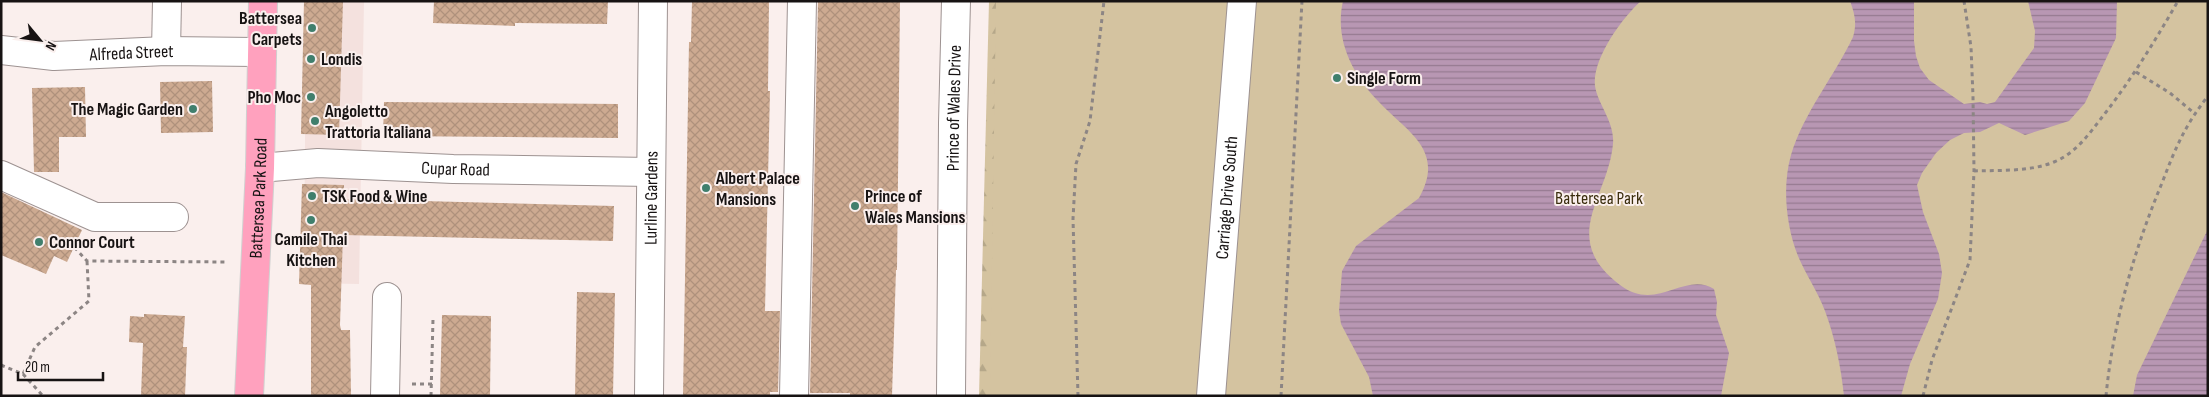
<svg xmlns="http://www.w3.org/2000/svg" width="2209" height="397" font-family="'Sofia Sans Condensed',sans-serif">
  <defs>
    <pattern id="forest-firs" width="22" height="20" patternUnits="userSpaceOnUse" patternTransform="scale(1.25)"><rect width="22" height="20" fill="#d4c3a0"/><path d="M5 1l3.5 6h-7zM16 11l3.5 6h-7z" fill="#b5a789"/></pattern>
    <pattern id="water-rules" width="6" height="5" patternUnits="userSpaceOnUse" patternTransform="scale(1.25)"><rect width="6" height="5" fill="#b897b3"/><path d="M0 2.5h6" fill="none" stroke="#957a90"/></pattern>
    <pattern id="building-cross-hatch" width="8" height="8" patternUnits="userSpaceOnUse" patternTransform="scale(1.25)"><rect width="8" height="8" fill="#cdaa91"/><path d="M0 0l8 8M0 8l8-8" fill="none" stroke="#af917c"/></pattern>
  </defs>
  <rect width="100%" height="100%" fill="#faefed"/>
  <path fill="#f4e1de" d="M 306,1 L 364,1 L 359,284 L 304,283 Z"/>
  <path fill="url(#forest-firs)" d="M 989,1 L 1042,1 L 1029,396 L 979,396 Z"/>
  <path fill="#d4c3a0" d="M 996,1 L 2208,1 L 2208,396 L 990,396 Z"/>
  <path fill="url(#water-rules)" d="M 1343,1 L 1641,1 C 1622,18 1592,59 1595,86 C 1598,105 1615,122 1613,144 C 1608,198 1558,238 1620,285 C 1657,313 1684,271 1714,289 L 1717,302 L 1716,315 L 1729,353 L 1721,396 L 1373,396 L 1369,377 L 1341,324 L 1339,311 L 1342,271 L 1356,246 L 1419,198 C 1446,150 1407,132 1379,102 C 1353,75 1334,40 1343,1 Z
    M 1850,1 L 1914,1 L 1914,41 L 1916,56 L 1920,68 L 1929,80 L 1964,104 L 1980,102 L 1987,104 L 1995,102 L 2034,48 L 2035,31 L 2028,1 L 2117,1 L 2116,38 L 2085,103 L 2069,121 L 2025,135 L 1999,123 L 1980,132 L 1964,133 L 1950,140 L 1936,153 L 1922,173 L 1917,185 L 1923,212 L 1939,254 L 1942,273 L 1938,299 L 1910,364 L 1901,396 L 1844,396 C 1841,367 1835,338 1825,311 C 1818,292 1806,275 1798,256 C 1786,226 1782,186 1791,155 C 1804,112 1834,77 1853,37 C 1857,24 1855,14 1850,1 Z
    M 2208,229 L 2208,396 L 2133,396 L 2137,375 Z"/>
  <path fill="url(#building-cross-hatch)" d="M 304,1 L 343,1 L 339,135 L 301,134 Z
    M 434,1 L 608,1 L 607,24 L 515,23 L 515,26 L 433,23 Z
    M 692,1 L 769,1 L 768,91 L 770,91 L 765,311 L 780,311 L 778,392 L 770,392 L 770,396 L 683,396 L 689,42 L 691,42 Z
    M 818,1 L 900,1 L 897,270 L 896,270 L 892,396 L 850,396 L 850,393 L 810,393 Z
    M 212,81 L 213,132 L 161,133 L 160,82 Z
    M 85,87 L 86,137 L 59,137 L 59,172 L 34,172 L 32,88 Z
    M 384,102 L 618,104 L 618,138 L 383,136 Z
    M 302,184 L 344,185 L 344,199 L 614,206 L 613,241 L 343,235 L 340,325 L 341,330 L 350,330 L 351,396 L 311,396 L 311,285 L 299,284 Z
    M 1,192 L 82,230 L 67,262 L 54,256 L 46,274 L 1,255 Z
    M 577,292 L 615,293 L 613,396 L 575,396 Z
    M 144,314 L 185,316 L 183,347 L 187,347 L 185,396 L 141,396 L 143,343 L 129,342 L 130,316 L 144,317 Z
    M 442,315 L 491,316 L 490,396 L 440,396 Z"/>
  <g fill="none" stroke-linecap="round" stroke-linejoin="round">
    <g stroke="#9d9291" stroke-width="30">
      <g id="minor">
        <path id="s1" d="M 1,50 L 54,56 L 166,51 L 262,52"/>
        <path d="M 166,51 L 167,1"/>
        <path id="s2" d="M 260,168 L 318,163 L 453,169 L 651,172"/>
        <path d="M 1,175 L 95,217 L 174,217"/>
        <path d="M 385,396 L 387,297"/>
        <path id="s3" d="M 649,396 L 653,1"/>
        <path d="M 794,396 L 802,1"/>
        <path id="s4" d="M 951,396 L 953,123 L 956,1"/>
        <path id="s5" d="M 1211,396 L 1242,1"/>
      </g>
    </g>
    <g stroke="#d1d0d0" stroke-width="30">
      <g id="highway">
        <path id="s6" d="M 249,396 L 260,168 L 263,1"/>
      </g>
    </g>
    <path stroke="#8c8584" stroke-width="3" stroke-dasharray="4 4" stroke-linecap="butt" d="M 2136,72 L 2170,93 L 2194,113
      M 1974,171 C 2000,170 2029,172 2054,162 C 2076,153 2089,134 2103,116 C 2131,80 2155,41 2178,1
      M 81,240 L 76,249 L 87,261 L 227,262
      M 1,365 L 23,374 L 35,347 L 89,301 L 87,261
      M 23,374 L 43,396
      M 412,384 L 432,384
      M 431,396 L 433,319
      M 1078,396 L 1073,219 L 1076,164 L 1090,121 L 1104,1
      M 1281,396 L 1302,1
      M 1923,396 L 1932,360 L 1970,260 L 1974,171 L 1973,96 L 1971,47 L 1964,1
      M 2106,396 C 2113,323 2134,250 2162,183 C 2175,149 2185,125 2208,96"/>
    <use href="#minor" stroke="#fff" stroke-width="28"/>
    <use href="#highway" stroke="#ffa1be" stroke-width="28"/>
  </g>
  <g fill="#407f6d" stroke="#faefed" stroke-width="2">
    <circle cx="312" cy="28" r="5"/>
    <circle cx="311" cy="59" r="5"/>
    <circle cx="1337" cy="78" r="5"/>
    <circle cx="311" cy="97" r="5"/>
    <circle cx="193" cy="109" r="5"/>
    <circle cx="315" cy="121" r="5"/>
    <circle cx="706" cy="188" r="5"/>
    <circle cx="312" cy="196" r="5"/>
    <circle cx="855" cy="206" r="5"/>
    <circle cx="311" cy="220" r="5"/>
    <circle cx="39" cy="242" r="5"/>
  </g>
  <g text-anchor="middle" stroke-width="4" stroke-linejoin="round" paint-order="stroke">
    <g font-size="18" font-weight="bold" fill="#171313" stroke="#faefed" text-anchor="start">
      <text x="302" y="24" text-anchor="end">Battersea<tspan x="302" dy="21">Carpets</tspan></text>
      <text x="321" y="65">Londis</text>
      <text x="1347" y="84">Single Form</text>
      <text x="301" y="103" text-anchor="end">Pho Moc</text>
      <text x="183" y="115" text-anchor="end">The Magic Garden</text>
      <text x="325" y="117">Angoletto<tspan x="325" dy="21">Trattoria Italiana</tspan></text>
      <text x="716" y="184">Albert Palace<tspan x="716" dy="21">Mansions</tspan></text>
      <text x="322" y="202">TSK Food &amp; Wine</text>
      <text x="865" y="202">Prince of<tspan x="865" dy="21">Wales Mansions</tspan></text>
      <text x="311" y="245" text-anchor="middle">Camile Thai<tspan x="311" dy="21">Kitchen</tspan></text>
      <text x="49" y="248">Connor Court</text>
    </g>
    <g font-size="18" fill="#171313" stroke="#faefed">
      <text dy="6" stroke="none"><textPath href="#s1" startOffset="131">Alfreda Street</textPath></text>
      <text dy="6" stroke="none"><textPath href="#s4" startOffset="288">Prince of Wales Drive</textPath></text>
      <text dy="6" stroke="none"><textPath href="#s2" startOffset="196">Cupar Road</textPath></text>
      <text dy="6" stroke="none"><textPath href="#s3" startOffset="198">Lurline Gardens</textPath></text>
      <text dy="6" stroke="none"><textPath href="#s5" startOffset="199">Carriage Drive South</textPath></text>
      <text dy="6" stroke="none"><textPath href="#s6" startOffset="198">Battersea Park Road</textPath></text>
    </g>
    <g font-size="18" fill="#3b2e0e" stroke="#faefed">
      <text x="1599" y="204">Battersea Park</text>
    </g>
  </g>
  <rect width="2209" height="397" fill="none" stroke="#171313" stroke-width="5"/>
  <g transform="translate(40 40) rotate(119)" stroke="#faefed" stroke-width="4" paint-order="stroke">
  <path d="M0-4L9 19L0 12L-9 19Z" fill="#171313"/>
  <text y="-8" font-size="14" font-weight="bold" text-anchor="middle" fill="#171313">N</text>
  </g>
  <path d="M18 372v8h85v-8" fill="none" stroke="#171313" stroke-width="2.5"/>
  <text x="25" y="372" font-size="15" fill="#171313" stroke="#faefed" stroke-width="4" paint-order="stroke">20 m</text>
</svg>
